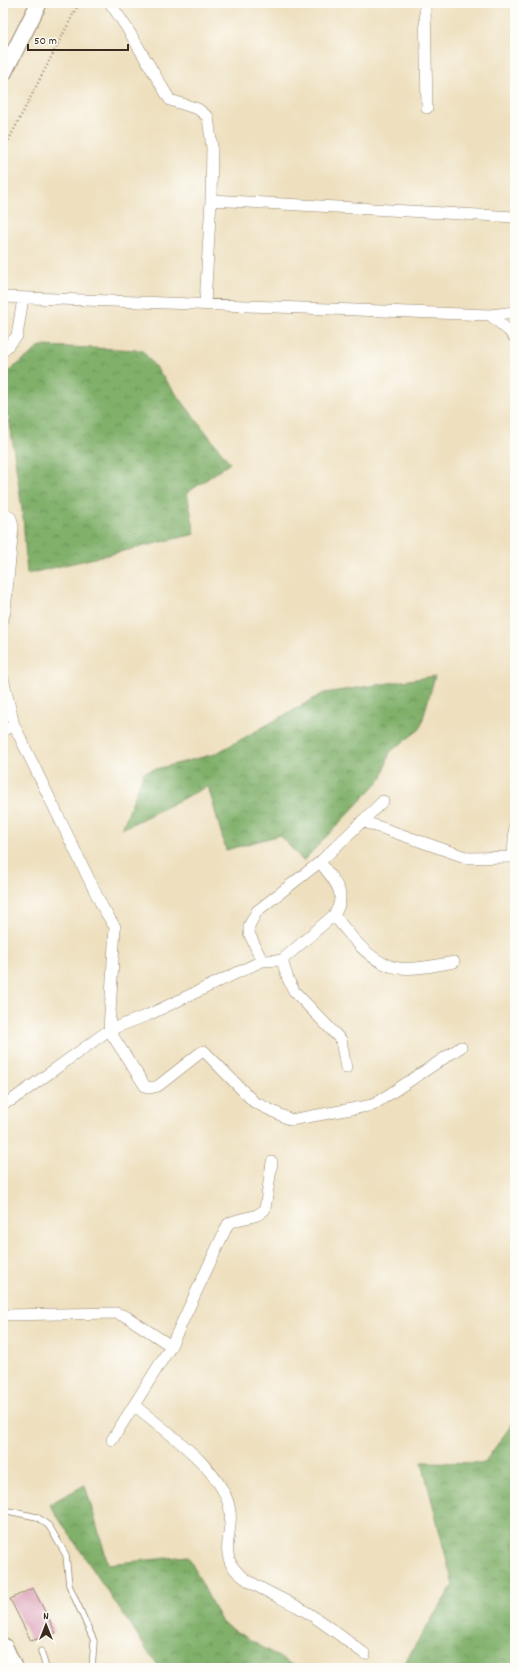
<svg xmlns="http://www.w3.org/2000/svg" width="518" height="1671" font-family="Dekko,sans-serif">
  <defs>
    <pattern id="forest-crowns" width="20" height="18" patternUnits="userSpaceOnUse"><rect width="20" height="18" fill="#80b06b"/><path d="M2 6a3 3 0 1 1 6 0M12 15a3 3 0 1 1 6 0" fill="none" stroke="#6a8f57"/></pattern>
  </defs>
  <rect width="100%" height="100%" fill="#fdfcf7"/>
  <filter id="ink" filterUnits="userSpaceOnUse"><feTurbulence type="fractalNoise" baseFrequency=".025" numOctaves="2"/><feDisplacementMap in="SourceGraphic" scale="8" xChannelSelector="R" yChannelSelector="G"/><feConvolveMatrix kernelMatrix="1 2 1 2 8 2 1 2 1" color-interpolation-filters="sRGB"/></filter>
  <filter id="wash" filterUnits="userSpaceOnUse"><feTurbulence type="fractalNoise" baseFrequency=".012" numOctaves="4" result="noise"/><feDisplacementMap in="SourceGraphic" scale="16" xChannelSelector="R" yChannelSelector="G"/><feGaussianBlur stdDeviation="0.9" result="paint"/><feColorMatrix in="noise" values="0 0 0 0 0 0 0 0 0 0 0 0 0 0 0 0 0 1.4 0 .05"/><feComposite in="paint" operator="in"/></filter>
  <g filter="url(#wash)">
    <rect width="100%" height="100%" fill="#eee0bf"/>
    <path fill="url(#forest-crowns)" stroke="#5e6d44" d="M 41,346 L 142,350 L 230,463 L 187,493 L 195,534 L 27,574 L 23,517 L 9,417 L 3,409 L 3,376 Z
      M 435,676 L 420,729 L 390,752 L 382,778 L 303,861 L 280,835 L 226,850 L 208,786 L 122,829 L 144,772 L 215,754 L 324,693 Z
      M 515,1420 L 515,1668 L 401,1668 L 453,1585 L 422,1462 L 484,1463 Z
      M 85,1485 L 108,1564 L 188,1556 L 222,1623 L 297,1668 L 159,1668 L 49,1504 Z"/>
    <g id="blocks">
      <path fill="#d997b2" d="M 33,1588 L 56,1633 L 31,1641 L 10,1599 Z"/>
    </g>
  </g>
  <g filter="url(#ink)">
    <use href="#blocks" fill-opacity="0" stroke="#94856e" stroke-width="1"/>
    <g fill="none" stroke-linecap="round" stroke-linejoin="round">
      <g stroke="#94856e" stroke-width="7">
        <path id="service" d="M 3,1510 L 37,1517 L 49,1526 L 66,1555 L 69,1585 L 94,1641 L 92,1668
          M 41,1651 L 46,1668"/>
      </g>
      <g stroke="#94856e" stroke-width="12">
        <path id="minor" d="M 110,3 L 127,28 L 170,100 L 198,109 L 208,117 L 212,148 L 211,200
          M 425,3 L 427,108
          M 3,297 L 490,315 L 515,312
          M 205,304 L 211,200 L 515,217
          M 490,315 L 508,330 L 515,338
          M 3,351 L 17,336 L 23,298
          M 3,513 L 11,518 L 13,527 L 5,611 L 3,618
          M 3,678 L 14,725 L 3,731
          M 14,725 L 103,908 L 115,927 L 109,1030 L 145,1086 L 150,1088 L 158,1086 L 200,1053 L 204,1051 L 254,1102 L 291,1120 L 373,1105 L 461,1047
          M 362,821 L 468,858 L 513,857 L 515,822
          M 320,862 C 333,880 349,892 334,915 C 350,935 371,965 399,968 C 417,970 437,965 454,962
          M 282,960 L 334,915
          M 262,961 L 249,933 L 249,926 L 257,911 L 320,862 L 383,801
          M 3,1103 L 12,1100 L 26,1090 L 109,1030 L 148,1015 L 262,961 L 282,960 L 288,979 L 294,991 L 341,1040 L 346,1068
          M 3,1315 L 116,1313 L 127,1317 L 171,1346 L 228,1224 C 240,1216 256,1220 265,1209 L 272,1162
          M 134,1405 C 165,1431 225,1471 230,1511 C 233,1530 221,1549 233,1567 C 244,1583 280,1597 298,1607 C 321,1620 343,1638 365,1654
          M 112,1440 L 171,1346"/>
      </g>
      <g stroke="#94856e" stroke-width="18">
        <path id="secondary" d="M 3,74 L 39,3"/>
      </g>
      <g stroke="#94856e" stroke-width="22">
        <path id="motorway" d="M 3,1648 L 12,1668"/>
      </g>
      <path stroke="#94856e" stroke-width="2.5" stroke-dasharray="1 3" stroke-linecap="butt" d="M 3,16 L 10,3
        M 3,151 L 79,3"/>
      <use href="#service" stroke="#fff" stroke-width="5.5"/>
      <use href="#minor" stroke="#fff" stroke-width="11"/>
      <use href="#secondary" stroke="#fff" stroke-width="16"/>
      <use href="#motorway" stroke="#fff" stroke-width="20"/>
    </g>
  </g>
  <rect width="518" height="1671" fill="none" stroke="#fdfcf7" stroke-width="16"/>
  <g transform="translate(46 1625)" stroke="#fdfcf7" stroke-width="3" paint-order="stroke">
  <path d="M0-3L7 15L0 10L-7 15Z" fill="#3b2a1e"/>
  <text y="-6" font-size="11" font-weight="bold" text-anchor="middle" fill="#3b2a1e">N</text>
  </g>
  <path d="M28 44v6h100v-6" fill="none" stroke="#3b2a1e" stroke-width="2"/>
  <text x="34" y="44" font-size="12" fill="#3b2a1e" stroke="#fdfcf7" stroke-width="3" paint-order="stroke">50 m</text>
</svg>
